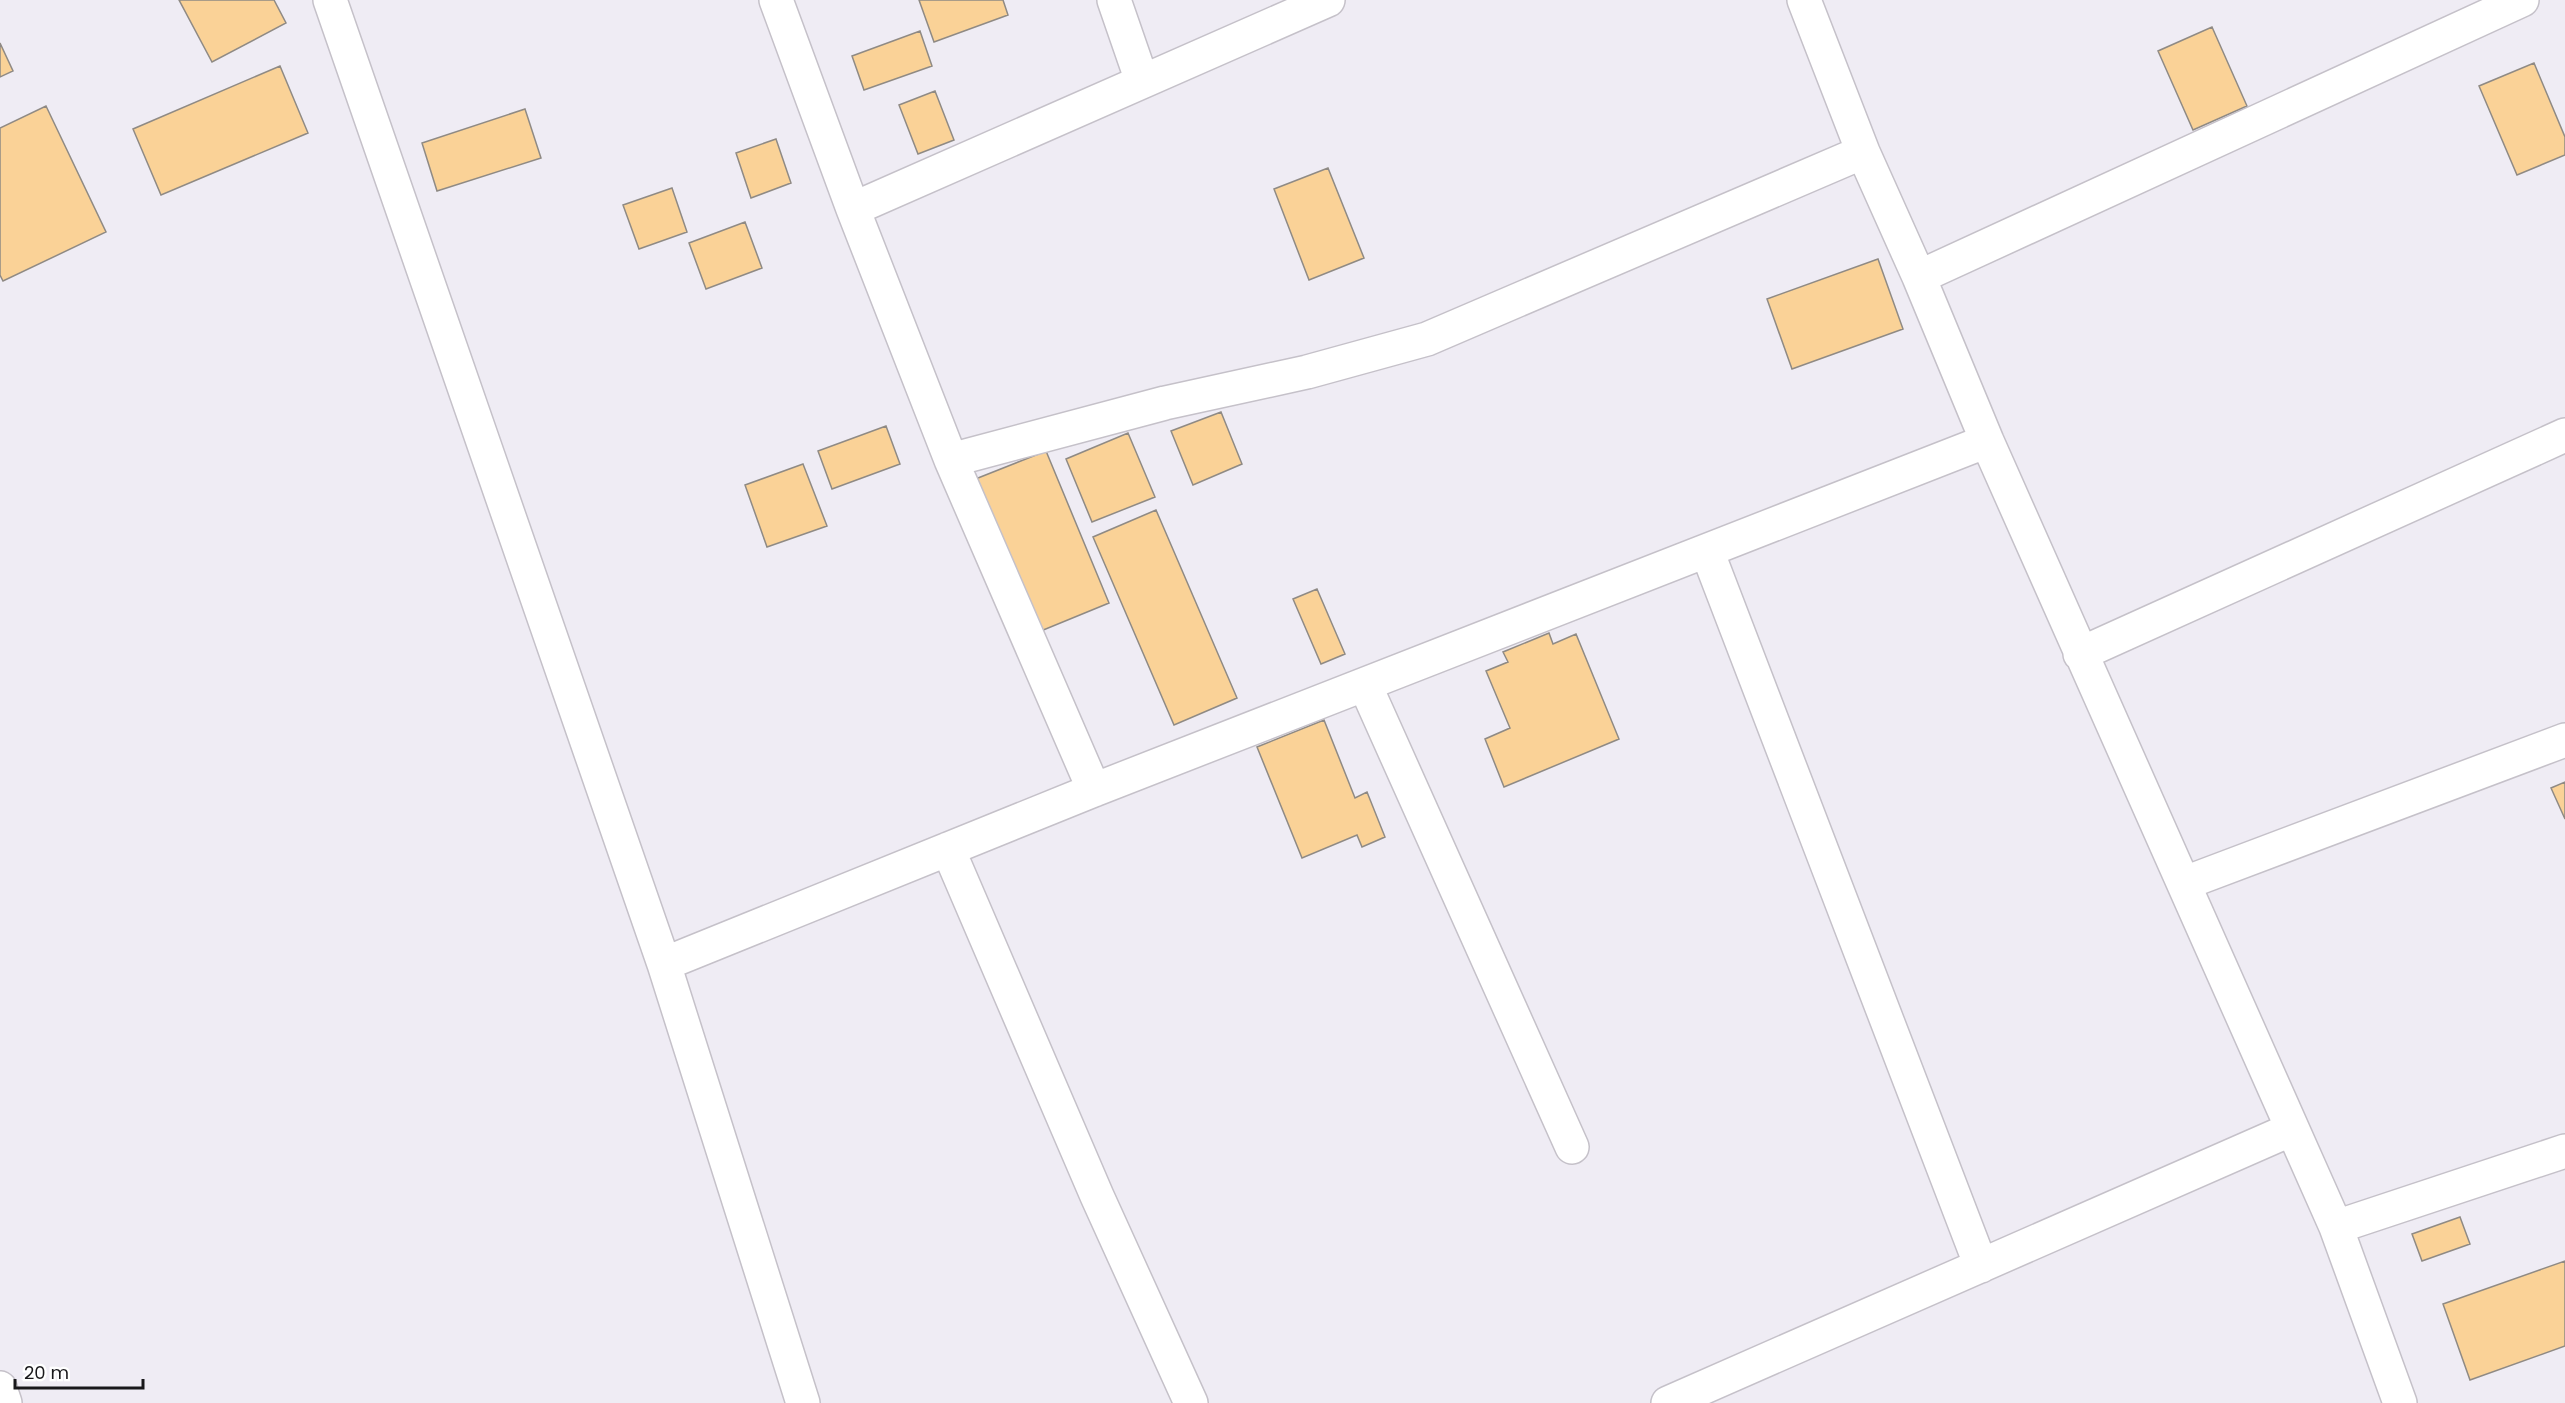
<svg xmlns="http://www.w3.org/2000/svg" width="2565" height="1403" font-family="Poppins,sans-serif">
  <rect width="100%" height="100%" fill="#efecf4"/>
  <path fill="#fad297" stroke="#8f8a84" stroke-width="1.5" d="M 179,0 L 274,0 L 286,23 L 212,62 Z
    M 919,0 L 1003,0 L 1008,15 L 934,42 Z
    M 2212,27 L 2247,106 L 2193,130 L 2158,51 Z
    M 920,31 L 932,66 L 864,90 L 852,56 Z
    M 0,43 L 13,71 L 0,77 Z
    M 2534,63 L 2565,137 L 2565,155 L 2517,175 L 2479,86 Z
    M 280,66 L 308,133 L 161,195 L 133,129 Z
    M 935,91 L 954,140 L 918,154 L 899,105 Z
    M 46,106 L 106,232 L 3,281 L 0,275 L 0,128 Z
    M 525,109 L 541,158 L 437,191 L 422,143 Z
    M 776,139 L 791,183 L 751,198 L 736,153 Z
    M 1328,168 L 1364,258 L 1309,280 L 1274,189 Z
    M 672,188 L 687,232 L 639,249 L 623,205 Z
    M 745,222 L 762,268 L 706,289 L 689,243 Z
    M 1878,259 L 1903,329 L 1792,369 L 1767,299 Z
    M 1221,412 L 1242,464 L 1193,485 L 1171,431 Z
    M 886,426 L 900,464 L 832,489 L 818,451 Z
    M 1128,433 L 1155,497 L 1092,522 L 1066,459 Z
    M 1046,451 L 1109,603 L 1036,633 L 973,480 Z
    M 803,464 L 827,526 L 767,547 L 745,485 Z
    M 1156,510 L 1237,698 L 1174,725 L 1093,537 Z
    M 1317,589 L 1345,654 L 1321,664 L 1293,599 Z
    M 1549,633 L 1553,644 L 1576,634 L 1619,739 L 1504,787 L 1485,739 L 1510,728 L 1486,671 L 1508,662 L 1503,652 Z
    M 1324,720 L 1355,798 L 1367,792 L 1385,837 L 1362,847 L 1357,835 L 1302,858 L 1257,747 Z
    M 2565,782 L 2565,819 L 2551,788 Z
    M 2460,1217 L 2470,1244 L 2422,1261 L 2412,1234 Z
    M 2565,1261 L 2565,1346 L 2470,1380 L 2443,1304 Z"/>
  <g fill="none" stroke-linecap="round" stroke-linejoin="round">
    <g stroke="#c5c1c9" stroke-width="36">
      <path id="minor" d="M 330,0 L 664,964 L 803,1403
        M 776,0 L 853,209 L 951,460 L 1094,790
        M 1114,0 L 1142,81
        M 1804,0 L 1863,152 L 1919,277 L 1987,441 L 2336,1227 L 2400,1403
        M 853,209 L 1328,0
        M 1919,277 L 2522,0
        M 951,460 L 1165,403 L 1307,372 L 1427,339 L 1863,152
        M 1707,551 L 1981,1266
        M 2080,654 L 2565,435
        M 1365,685 L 1572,1147
        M 948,849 L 1097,1196 L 1191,1403
        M 2185,883 L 2565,740
        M 664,964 L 1094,790 L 1987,441
        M 2336,1227 L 2565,1151
        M 0,1388 L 5,1403
        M 1668,1403 L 2292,1129"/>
    </g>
    <use href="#minor" stroke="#fff" stroke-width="33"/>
  </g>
  <path d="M15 1379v9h128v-9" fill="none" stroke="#19181b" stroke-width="3"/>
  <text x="24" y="1379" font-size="18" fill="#19181b" stroke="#ffffff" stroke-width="4.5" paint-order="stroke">20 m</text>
</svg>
